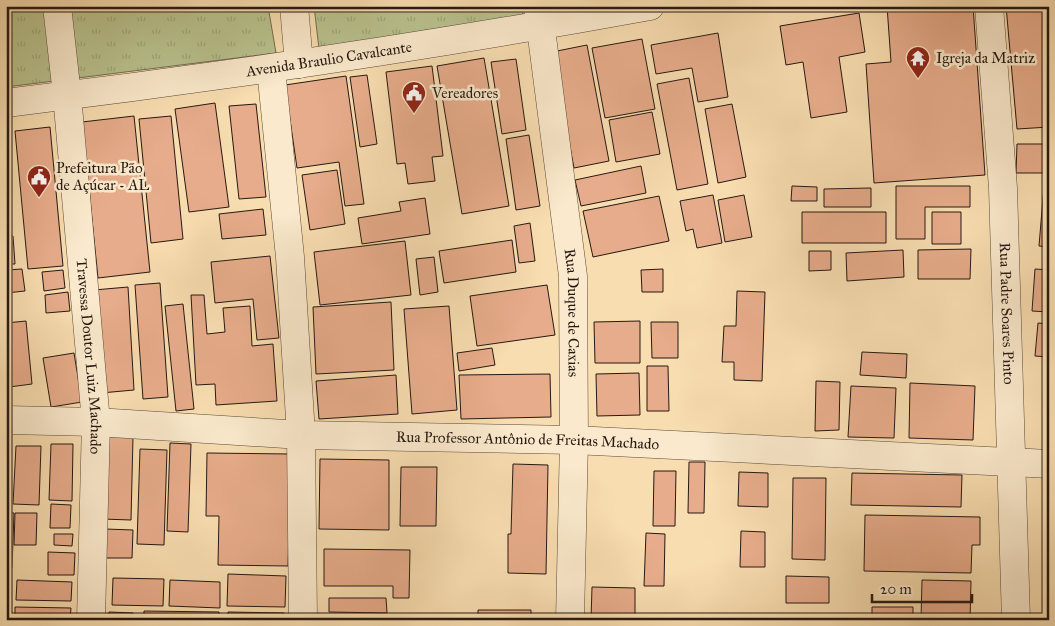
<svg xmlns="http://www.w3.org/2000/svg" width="1055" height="626" font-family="'IM FELL Great Primer',serif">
  <defs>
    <pattern id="park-tufts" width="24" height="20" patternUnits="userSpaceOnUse" patternTransform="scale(1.25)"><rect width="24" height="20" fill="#b9c28e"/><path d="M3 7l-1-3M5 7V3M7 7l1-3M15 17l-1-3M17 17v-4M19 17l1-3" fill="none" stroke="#9fa679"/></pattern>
  </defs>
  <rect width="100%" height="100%" fill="#f8ddb0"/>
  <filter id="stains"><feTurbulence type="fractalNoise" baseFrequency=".004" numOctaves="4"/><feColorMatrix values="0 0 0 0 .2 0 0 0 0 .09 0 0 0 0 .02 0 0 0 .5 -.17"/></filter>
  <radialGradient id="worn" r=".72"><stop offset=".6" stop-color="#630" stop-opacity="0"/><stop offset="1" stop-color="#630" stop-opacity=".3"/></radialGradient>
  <path fill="url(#park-tufts)" stroke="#706e50" d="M 6,6 L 268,6 L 276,53 L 6,87 Z
    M 314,6 L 522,6 L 523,18 L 319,49 Z"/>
  <path fill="#e7ac8b" stroke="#261912" d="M 887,6 L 973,6 L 985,175 L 874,183 L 866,64 L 891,62 Z
    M 1006,6 L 1049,6 L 1049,127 L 1017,129 Z
    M 859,13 L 865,52 L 839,57 L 847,112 L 811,118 L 803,62 L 786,65 L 780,26 Z
    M 718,33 L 728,97 L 698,102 L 692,68 L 656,74 L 651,45 Z
    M 642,39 L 655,109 L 605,118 L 592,48 Z
    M 587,45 L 609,161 L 574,168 L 552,52 Z
    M 484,58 L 509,206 L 462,214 L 437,66 Z
    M 516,59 L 526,130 L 502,134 L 491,62 Z
    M 432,66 L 443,156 L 432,157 L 435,181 L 408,184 L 405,163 L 397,164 L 386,72 Z
    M 367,75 L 377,144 L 360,147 L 350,77 Z
    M 346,76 L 364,204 L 345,206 L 339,162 L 297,168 L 285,85 Z
    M 689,78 L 708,184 L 677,190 L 657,84 Z
    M 215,103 L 229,207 L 189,212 L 175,109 Z
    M 256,104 L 266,197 L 239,199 L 229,106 Z
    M 732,104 L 746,177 L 718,183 L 705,109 Z
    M 652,112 L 660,154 L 616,162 L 609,120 Z
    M 134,116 L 150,272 L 98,278 L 82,122 Z
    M 171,116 L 183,239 L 151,243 L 139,119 Z
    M 50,127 L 63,266 L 28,269 L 15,131 Z
    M 529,135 L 540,206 L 516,210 L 506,139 Z
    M 1017,144 L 1049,144 L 1049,173 L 1016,173 Z
    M 641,166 L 646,193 L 581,206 L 575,180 Z
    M 337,170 L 345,224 L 310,230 L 302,175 Z
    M 792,186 L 817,187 L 817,201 L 791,201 Z
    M 896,186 L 970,186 L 970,207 L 925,207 L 925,239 L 896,239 Z
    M 1044,186 L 1049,187 L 1049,247 L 1039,246 Z
    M 871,188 L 871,207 L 824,207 L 824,189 Z
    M 713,195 L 722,243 L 697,248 L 693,229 L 686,231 L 680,201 Z
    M 744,195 L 752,237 L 725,242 L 718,200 Z
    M 659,196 L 669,241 L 593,257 L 583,211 Z
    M 425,198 L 430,234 L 362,244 L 358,218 L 401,211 L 399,202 Z
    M 263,209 L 266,235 L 222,239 L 219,214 Z
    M 802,212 L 886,212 L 886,243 L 802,243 Z
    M 932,212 L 961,212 L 961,244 L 932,244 Z
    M 530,223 L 535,261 L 519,263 L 514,226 Z
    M 6,236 L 13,236 L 15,264 L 6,264 Z
    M 512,240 L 516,272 L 444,283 L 439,251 Z
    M 405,241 L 411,295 L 320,305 L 314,252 Z
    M 971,249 L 970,279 L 918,279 L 918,250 Z
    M 903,250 L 904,277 L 847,281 L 846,253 Z
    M 809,251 L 831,251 L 831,270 L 809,271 Z
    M 270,256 L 279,338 L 257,340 L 253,299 L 215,303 L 211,262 Z
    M 434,257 L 438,292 L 420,295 L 416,259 Z
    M 22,269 L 25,291 L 6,293 L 6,270 Z
    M 663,269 L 663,292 L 642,292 L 641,270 Z
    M 1035,269 L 1049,270 L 1049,312 L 1032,311 Z
    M 63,270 L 65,288 L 44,291 L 42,272 Z
    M 160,283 L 168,397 L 143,399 L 135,285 Z
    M 547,285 L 555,335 L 477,346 L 470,296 Z
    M 128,287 L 134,390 L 101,393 L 94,290 Z
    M 737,291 L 765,292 L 762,381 L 734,380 L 734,362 L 722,362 L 724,326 L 736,326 Z
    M 68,292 L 70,311 L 46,313 L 45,295 Z
    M 191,295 L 204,295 L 207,334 L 225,332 L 223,308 L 250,306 L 252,346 L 273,344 L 277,401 L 216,405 L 215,384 L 196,385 Z
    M 391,302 L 394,370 L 316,374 L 313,307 Z
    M 183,304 L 194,409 L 176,411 L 165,306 Z
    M 449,306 L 457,410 L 412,414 L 404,309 Z
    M 26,321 L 32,384 L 9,387 L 6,355 L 6,323 Z
    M 640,321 L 640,363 L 595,363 L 594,322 Z
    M 651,322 L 678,322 L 678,358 L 652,358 Z
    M 1038,323 L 1049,324 L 1049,357 L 1035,356 Z
    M 492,348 L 495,365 L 459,371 L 457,353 Z
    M 862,352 L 907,354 L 906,378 L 860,375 Z
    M 74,353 L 82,402 L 51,407 L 43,358 Z
    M 647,366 L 668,366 L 669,411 L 647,411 Z
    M 639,373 L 640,415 L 597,416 L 596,374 Z
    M 550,374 L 551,417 L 461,419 L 459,375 Z
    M 396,375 L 398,414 L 319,419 L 316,381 Z
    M 816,381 L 840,382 L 839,430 L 815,431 Z
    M 910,383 L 975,386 L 973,440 L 909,438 Z
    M 851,386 L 896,388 L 894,438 L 848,437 Z
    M 105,436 L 133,437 L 131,520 L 102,519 Z
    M 6,442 L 11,442 L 10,461 L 6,461 Z
    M 170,443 L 191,444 L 188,532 L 167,531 Z
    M 51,444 L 73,444 L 72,501 L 49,500 Z
    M 16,446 L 41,446 L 39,505 L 13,504 Z
    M 140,449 L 167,450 L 164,545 L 137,544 Z
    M 207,453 L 291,454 L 288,566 L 218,565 L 219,516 L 206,516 Z
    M 320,459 L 389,460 L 389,530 L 319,529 Z
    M 689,462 L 705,462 L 704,513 L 688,513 Z
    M 513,464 L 548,465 L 546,574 L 508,573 L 508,534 L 511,534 Z
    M 401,467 L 437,467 L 436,526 L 400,526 Z
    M 654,471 L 676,471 L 675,526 L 653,526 Z
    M 739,472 L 768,473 L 768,507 L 738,506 Z
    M 852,473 L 962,475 L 961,507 L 851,505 Z
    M 793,478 L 826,478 L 825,560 L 792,559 Z
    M 51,504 L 71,505 L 70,528 L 50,528 Z
    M 6,512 L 14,513 L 12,568 L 6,568 Z
    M 15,513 L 37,513 L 36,545 L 14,545 Z
    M 865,515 L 980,517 L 980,545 L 972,545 L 971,573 L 864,571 Z
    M 105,529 L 133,530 L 132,558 L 105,558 Z
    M 741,531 L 765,532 L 765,567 L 740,567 Z
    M 646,533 L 665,534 L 664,586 L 644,586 Z
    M 54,534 L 73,534 L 72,546 L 54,545 Z
    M 324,549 L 410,550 L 409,598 L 393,598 L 393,586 L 324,586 Z
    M 48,552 L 75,553 L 74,575 L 48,575 Z
    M 228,574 L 286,576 L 285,607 L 227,606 Z
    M 786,576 L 829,577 L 829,603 L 786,603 Z
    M 113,578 L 164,579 L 163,606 L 112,605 Z
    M 17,580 L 72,582 L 71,601 L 16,600 Z
    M 170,580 L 220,582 L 220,608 L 169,606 Z
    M 922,580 L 971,581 L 970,620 L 921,620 Z
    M 592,587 L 635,588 L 635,620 L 591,620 Z
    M 329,598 L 386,598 L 387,613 L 329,612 Z
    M 15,607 L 71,608 L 70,620 L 15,620 Z
    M 872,607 L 913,607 L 913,620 L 872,620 Z
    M 478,610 L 531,610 L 531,620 L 478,620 Z
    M 144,611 L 219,612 L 219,620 L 144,620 Z
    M 109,612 L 133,613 L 133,620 L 108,620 Z
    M 228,612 L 284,613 L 284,620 L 228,620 Z"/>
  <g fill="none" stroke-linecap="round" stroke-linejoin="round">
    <g stroke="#5a4a3a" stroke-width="29">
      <g id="minor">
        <path id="s1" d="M 57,6 L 67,95 L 96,422 L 91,620"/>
        <path id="s2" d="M 538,6 L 573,276 L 574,440 L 570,620"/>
        <path id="s3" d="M 989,6 L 1003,188 L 1016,620"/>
        <path id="s4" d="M 6,420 L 96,422 L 301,435 L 574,440 L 1049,464"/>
      </g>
    </g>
    <g stroke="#5a4a3a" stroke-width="29">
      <g id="tertiary">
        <path d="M 294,6 L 299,64"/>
        <path d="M 271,69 L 290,257 L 301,435 L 303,620"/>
        <path id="s5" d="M 6,103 C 222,77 436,45 650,6"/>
      </g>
    </g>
    <use href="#minor" stroke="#fae9cc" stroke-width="28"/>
    <use href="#tertiary" stroke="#fae9cc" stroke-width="28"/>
  </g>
  <defs>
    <g id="temple-pin" transform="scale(1.25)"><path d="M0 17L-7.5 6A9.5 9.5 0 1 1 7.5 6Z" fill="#8f2418" stroke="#fae9cc"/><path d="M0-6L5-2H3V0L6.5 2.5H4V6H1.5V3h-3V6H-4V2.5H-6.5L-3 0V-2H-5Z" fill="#fff"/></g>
    <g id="civic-pin" transform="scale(1.25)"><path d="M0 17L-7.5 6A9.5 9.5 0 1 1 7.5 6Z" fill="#8f2418" stroke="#fae9cc"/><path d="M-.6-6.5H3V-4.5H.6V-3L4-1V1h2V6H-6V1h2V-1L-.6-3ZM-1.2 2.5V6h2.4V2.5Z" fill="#fff"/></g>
  </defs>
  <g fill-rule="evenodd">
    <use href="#temple-pin" x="918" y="58"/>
    <use href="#civic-pin" x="414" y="93"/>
    <use href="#civic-pin" x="39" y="177"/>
  </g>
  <g text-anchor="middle" stroke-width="5" stroke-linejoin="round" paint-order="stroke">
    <g font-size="15" fill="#261912" stroke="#fae9cc" text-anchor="start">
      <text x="936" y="63">Igreja da Matriz</text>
      <text x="432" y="98">Vereadores</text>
      <text x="56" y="173">Prefeitura Pão<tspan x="56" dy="17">de Açúcar - AL</tspan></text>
    </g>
    <g font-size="15" fill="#261912" stroke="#fae9cc">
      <text dy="5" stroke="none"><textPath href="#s5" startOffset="326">Avenida Braulio Cavalcante</textPath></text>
      <text dy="5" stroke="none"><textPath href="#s2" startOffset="309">Rua Duque de Caxias</textPath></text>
      <text dy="5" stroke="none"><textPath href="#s3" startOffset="308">Rua Padre Soares Pinto</textPath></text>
      <text dy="5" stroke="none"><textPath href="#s1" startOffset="352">Travessa Doutor Luiz Machado</textPath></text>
      <text dy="5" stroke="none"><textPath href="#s4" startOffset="522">Rua Professor Antônio de Freitas Machado</textPath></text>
    </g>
  </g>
  <rect width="1055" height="626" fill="none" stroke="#f8ddb0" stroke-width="25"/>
  <rect x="8" y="8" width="1040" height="611" fill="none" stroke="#261912" stroke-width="2.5"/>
  <rect x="12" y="12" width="1030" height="601" fill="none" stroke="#261912"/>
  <path d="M872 594v8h100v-8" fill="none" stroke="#261912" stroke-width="2.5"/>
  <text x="880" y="594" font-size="15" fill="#261912" stroke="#fae9cc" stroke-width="4" paint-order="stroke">20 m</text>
  <rect width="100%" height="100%" filter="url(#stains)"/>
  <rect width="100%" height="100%" fill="url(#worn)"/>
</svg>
